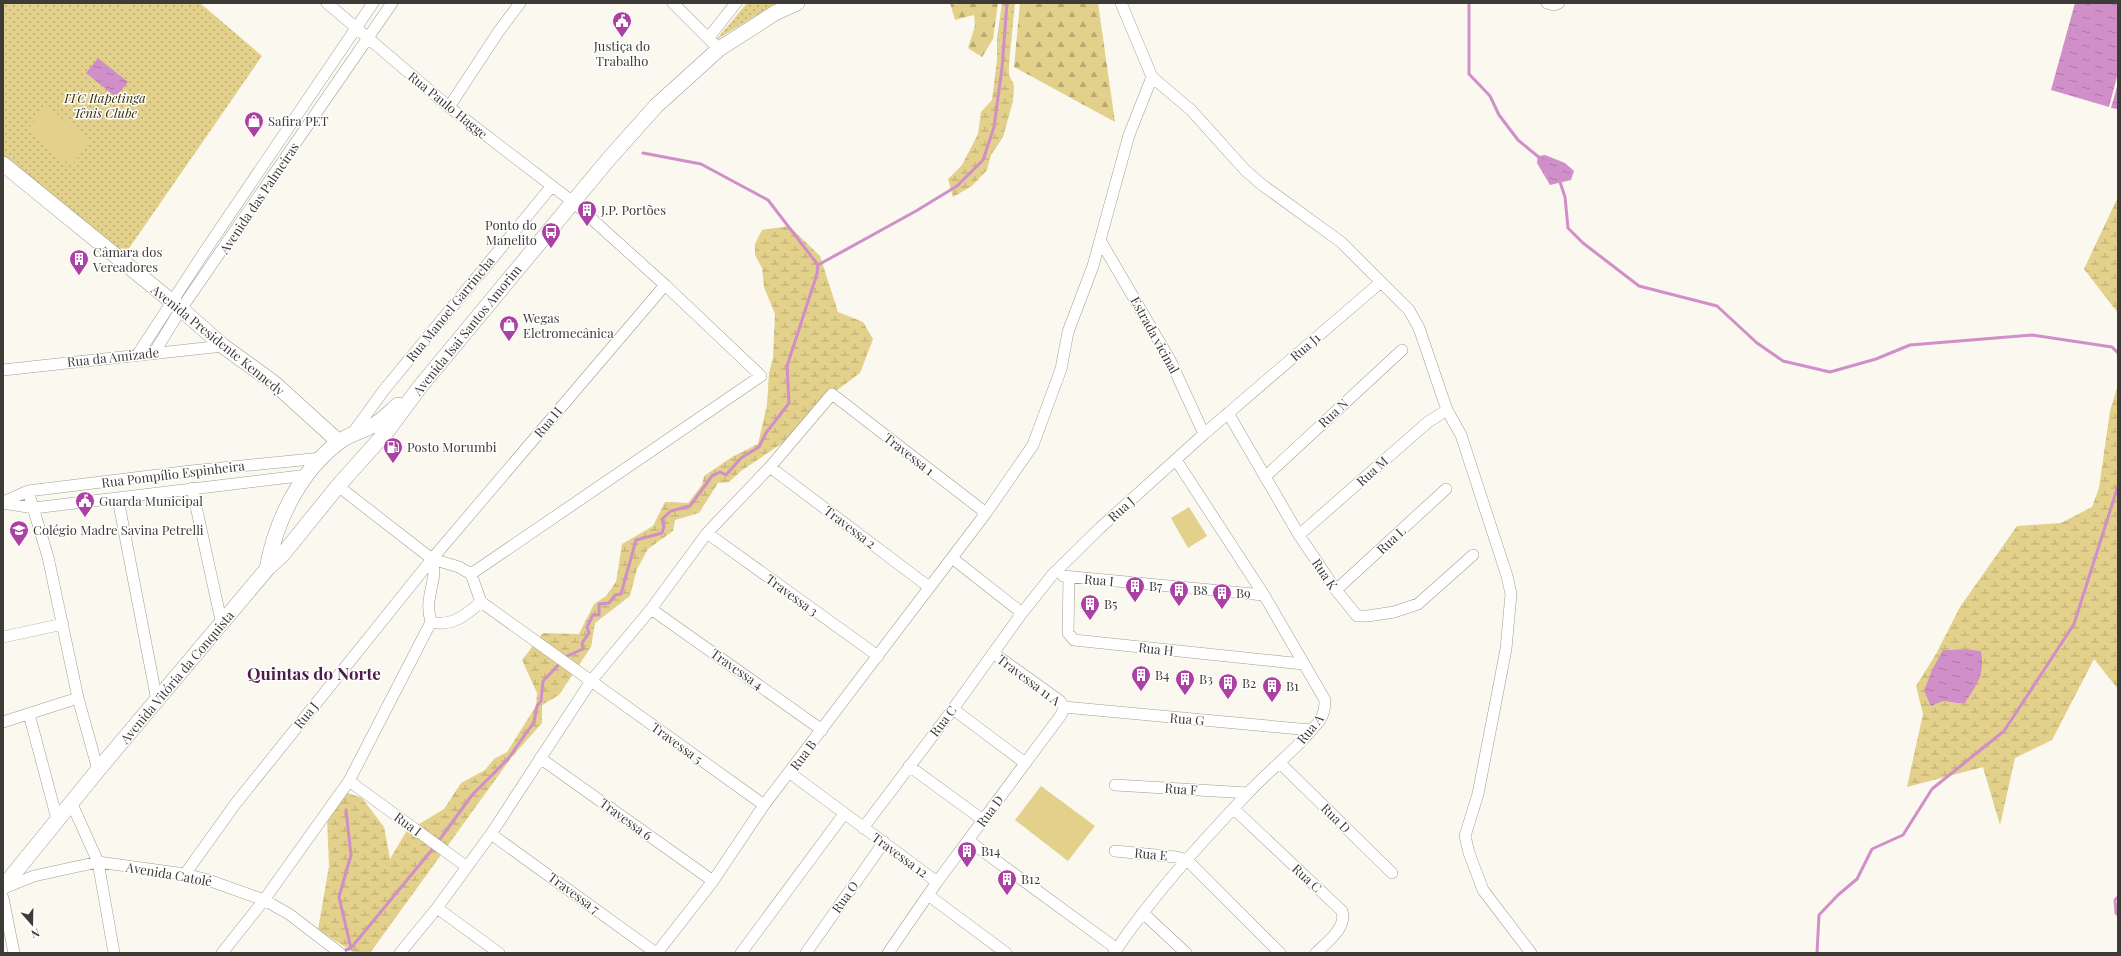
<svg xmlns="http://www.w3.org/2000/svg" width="2121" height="956" font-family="'Playfair Display',serif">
  <defs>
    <pattern id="forest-firs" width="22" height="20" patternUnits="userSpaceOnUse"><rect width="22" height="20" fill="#e2d08b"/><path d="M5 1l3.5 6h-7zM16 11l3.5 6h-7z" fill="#b8aa73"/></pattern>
    <pattern id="wetland-marsh" width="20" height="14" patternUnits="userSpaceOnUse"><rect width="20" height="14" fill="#e2d08b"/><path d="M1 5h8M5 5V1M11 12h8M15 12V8" fill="none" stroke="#b8aa73"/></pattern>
    <pattern id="park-dots" width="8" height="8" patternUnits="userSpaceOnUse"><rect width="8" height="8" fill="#e2d08b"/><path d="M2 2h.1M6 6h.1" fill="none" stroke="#b8aa73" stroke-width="1.8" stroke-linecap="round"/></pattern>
    <pattern id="water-ripples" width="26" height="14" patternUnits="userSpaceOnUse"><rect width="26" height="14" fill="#d18fc9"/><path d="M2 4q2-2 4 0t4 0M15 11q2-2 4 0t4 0" fill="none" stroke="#ab76a4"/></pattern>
  </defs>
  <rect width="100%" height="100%" fill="#faf8ef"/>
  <path fill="url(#forest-firs)" d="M 950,3 L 998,3 L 993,39 L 982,57 L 968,48 L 975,26 L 974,15 L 955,20 Z
    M 1020,3 L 1098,3 L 1115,122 L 1014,67 Z"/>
  <path fill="url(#wetland-marsh)" fill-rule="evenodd" d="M 1002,3 L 1015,3 L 1009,64 L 1009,75 L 1014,85 L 1013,101 L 1003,137 L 991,155 L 987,170 L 972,186 L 953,197 L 948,179 L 962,165 L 978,134 L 981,112 L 992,100 L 997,60 L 997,38 Z
    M 2118,197 L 2118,313 L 2084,269 Z
    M 789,226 L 820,256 L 838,312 L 863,322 L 873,339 L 860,373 L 832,394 L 826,407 L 784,442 L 741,471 L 729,482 L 718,483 L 699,513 L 675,520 L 673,531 L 648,549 L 637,569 L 630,596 L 595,623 L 591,647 L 559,695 L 542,705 L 542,723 L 511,758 L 370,953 L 355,953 L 318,930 L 329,866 L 327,817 L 342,791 L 362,798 L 384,827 L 390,859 L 406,832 L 444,809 L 461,783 L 485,770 L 494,759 L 507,752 L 536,706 L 537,693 L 522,660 L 543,633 L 579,634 L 594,604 L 606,596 L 616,582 L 622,544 L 653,526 L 665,502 L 688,503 L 702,485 L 704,476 L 732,457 L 758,444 L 767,405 L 769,373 L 773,358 L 775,314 L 764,287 L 762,268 L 755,255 L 755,244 L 762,230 Z
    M 2118,385 L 2118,689 L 2094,659 L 2052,740 L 2015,758 L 2000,825 L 1983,767 L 1907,787 L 1923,714 L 1916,686 L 1936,654 L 1960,607 L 2017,526 L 2061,523 L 2092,507 L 2099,488 L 2110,411 ZM 1967,649 L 1981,651 L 1964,704 L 1943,701 L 1943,650 Z"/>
  <path fill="url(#park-dots)" d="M 3,3 L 200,3 L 262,56 L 123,257 L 3,160 Z
    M 747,3 L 776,3 L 716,40 Z"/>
  <path fill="#e2d08b" d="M 117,3 L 134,3 L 127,11 Z
    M 47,106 L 91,142 L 71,166 L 27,130 Z
    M 1189,507 L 1207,536 L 1188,548 L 1171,518 Z
    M 1041,786 L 1095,826 L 1068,861 L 1015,820 Z"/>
  <path fill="url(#water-ripples)" d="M 2075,3 L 2118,3 L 2118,73 L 2109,107 L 2051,90 Z
    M 98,58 L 128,82 L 116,97 L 86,73 Z
    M 2118,83 L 2118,109 L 2111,108 Z
    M 1545,155 L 1565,163 L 1574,171 L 1571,180 L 1550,185 L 1537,163 L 1538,156 Z
    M 1967,649 L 1981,651 C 1985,676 1977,684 1964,704 L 1943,701 L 1931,706 L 1924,691 L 1932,670 L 1943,650 Z"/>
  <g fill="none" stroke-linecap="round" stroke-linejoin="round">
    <path stroke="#d18fc9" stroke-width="3" d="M 1469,3 L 1469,74 L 1490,96 L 1499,115 L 1518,140 L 1541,159
      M 1559,179 L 1565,197 L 1568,228 L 1583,243 L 1639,286 L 1717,306 L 1757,343 L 1783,361 L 1830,372 L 1876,359 L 1910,345 L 2032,335 L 2112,347 L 2118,353
      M 818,265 L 916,211 L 957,186 L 983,160 L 994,127 L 1002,68 L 1007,3
      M 2118,897 L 2115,900 L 2116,913 L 2118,915
      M 351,948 L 435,846 L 472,795 L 508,759 L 534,722 L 537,706 L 541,701 L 543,681 L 567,656 L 583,649 L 582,643 L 589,633 L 587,627 L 593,615 L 599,615 L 599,604 L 609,603 L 615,595 L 621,594 L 636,540 L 662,533 L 664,526 L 662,519 L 671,511 L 690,506 L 712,476 L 720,472 L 726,475 L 741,458 L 759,447 L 766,433 L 789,403 L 787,366 L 817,274 L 818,265 L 768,200 L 701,164 L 643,153
      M 341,952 L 351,948 L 339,897 L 351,855 L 346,810
      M 1817,953 L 1819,915 L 1838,895 L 1857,879 L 1872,849 L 1903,835 L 1932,789 L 2004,731 L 2074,624 L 2118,486"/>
    <g stroke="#9f9d95" stroke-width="12">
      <path id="street" d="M 327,3 L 449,107 L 573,202 L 665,285 L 761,376 L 471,574
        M 673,3 L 719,49
        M 1547,3 L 1554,5 L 1559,3
        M 709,37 L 736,3
        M 1152,77 L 1191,110 L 1245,170 L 1261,184 L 1341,242 L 1409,310 L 1419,328 L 1447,410 L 1461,435 L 1507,576 L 1511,594 L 1506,649 L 1478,794 L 1465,836 L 1469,853 L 1483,890 L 1531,953
        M 449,107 L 499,31 L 520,3
        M 1100,240 L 1170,360 L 1204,434
        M 154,353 L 181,309 L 392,3
        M 138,354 L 205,251 L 373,3
        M 3,370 L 223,346
        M 1228,413 L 1299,535 L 1336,590 L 1357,616 L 1368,616 L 1394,612 L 1418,604 L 1473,555
        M 352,434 L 384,390 L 551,187
        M 770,467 L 929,587
        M 1265,477 L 1402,350
        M 338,486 L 432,559 L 459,567 L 471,574 L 481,602 L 764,805
        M 192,488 L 222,625
        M 28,491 L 48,557 L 78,698 L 98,770
        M 118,499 L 157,701
        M 3,502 L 28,491 L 191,471 L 322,458
        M 3,503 L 34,508 L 308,475
        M 707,533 L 878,656
        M 1299,535 L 1428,422 L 1447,410
        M 952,558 L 1022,613
        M 1063,576 L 1264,595
        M 1069,577 L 1068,633 L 1074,640 L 1303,664
        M 1336,590 L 1446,489
        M 651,609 L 822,730
        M 431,622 C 452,627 466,615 481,602
        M 3,637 L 63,624
        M 993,653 L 1060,701 L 1064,707
        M 1064,707 L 1311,730
        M 953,709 L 1025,763
        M 29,714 L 57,819
        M 3,722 L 78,698
        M 540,758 L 713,881
        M 1280,763 L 1392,873
        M 909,766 L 983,820
        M 790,773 L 937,882
        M 349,781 L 467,867
        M 1115,785 L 1248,793
        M 71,802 L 98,862 L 114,953
        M 1234,809 L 1342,911 C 1347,928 1327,942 1316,953
        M 863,828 L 953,709 L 1022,613 L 1053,574 L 1100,528 L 1204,434 L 1381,282
        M 491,834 L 656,953
        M 969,841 L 1117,949
        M 1115,851 L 1176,857 L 1187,860 L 1280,953
        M 185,874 L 236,803 L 432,559 L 665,285
        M 4,888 L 34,876 L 98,862 L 185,874 L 208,880 L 264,900 L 289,914 L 340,953
        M 928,895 L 1006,953
        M 3,898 L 14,953
        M 437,908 L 499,953
        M 1143,913 L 1186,953
        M 222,953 L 264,900 L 349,781 L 431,622 C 423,595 439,582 432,559
        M 400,953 L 437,908 L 491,834 L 591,681 L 651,609 L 707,533 L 770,467 L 832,394 L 986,513
        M 657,953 L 713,881 L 764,805 L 986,513 L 1033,445 L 1061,369 L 1068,332 L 1093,266 L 1129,135 L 1152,77 L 1121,3
        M 741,953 L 844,814
        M 806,953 L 884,842
        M 888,953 L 937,882 L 1061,715 L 1064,707
        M 1114,953 C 1152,896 1200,844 1247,794 C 1270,769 1299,748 1320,720 C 1324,714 1325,708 1325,700 L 1264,595 L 1176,460"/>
    </g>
    <g stroke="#9f9d95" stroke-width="16">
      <path id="secondary" d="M 3,164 L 181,309 L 223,346 L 274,383 L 339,442
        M 267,569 C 275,522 300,471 339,442 C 349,434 361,432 372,426 C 382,421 390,412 398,405
        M 3,887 L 98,770 L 267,569 L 283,554 L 338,486 L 388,430 L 419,388 L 607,161 L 656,106 L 719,49 L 775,13 L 797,3"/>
    </g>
    <use href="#street" stroke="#fff" stroke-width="11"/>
    <use href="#secondary" stroke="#fff" stroke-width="15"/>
  </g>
  <defs>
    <g id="civic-pin" transform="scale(1)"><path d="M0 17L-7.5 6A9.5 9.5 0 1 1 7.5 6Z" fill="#ab42a3" stroke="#fff"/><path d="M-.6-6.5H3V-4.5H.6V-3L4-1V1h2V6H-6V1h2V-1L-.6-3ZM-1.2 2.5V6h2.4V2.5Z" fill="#fff"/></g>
    <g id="shop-pin" transform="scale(1)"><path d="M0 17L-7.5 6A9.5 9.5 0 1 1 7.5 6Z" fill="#ab42a3" stroke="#fff"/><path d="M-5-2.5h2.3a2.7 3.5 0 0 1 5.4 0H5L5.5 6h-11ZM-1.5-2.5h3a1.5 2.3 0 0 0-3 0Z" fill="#fff"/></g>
    <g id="building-pin" transform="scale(1)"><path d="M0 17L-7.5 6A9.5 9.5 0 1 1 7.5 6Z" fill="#ab42a3" stroke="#fff"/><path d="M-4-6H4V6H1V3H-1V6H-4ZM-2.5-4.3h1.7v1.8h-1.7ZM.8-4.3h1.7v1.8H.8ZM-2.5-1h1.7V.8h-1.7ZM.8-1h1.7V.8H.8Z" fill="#fff"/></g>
    <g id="bus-pin" transform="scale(1)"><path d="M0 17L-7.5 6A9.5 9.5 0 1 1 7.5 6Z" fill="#ab42a3" stroke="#fff"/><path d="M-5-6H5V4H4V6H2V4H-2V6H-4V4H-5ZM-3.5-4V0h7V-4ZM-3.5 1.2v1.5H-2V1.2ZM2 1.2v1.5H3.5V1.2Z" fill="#fff"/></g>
    <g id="fuel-pin" transform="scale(1)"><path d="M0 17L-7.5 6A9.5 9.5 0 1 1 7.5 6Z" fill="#ab42a3" stroke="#fff"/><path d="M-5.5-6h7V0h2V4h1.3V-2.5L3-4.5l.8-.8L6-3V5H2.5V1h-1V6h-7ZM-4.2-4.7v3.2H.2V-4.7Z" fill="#fff"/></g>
    <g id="school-pin" transform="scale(1)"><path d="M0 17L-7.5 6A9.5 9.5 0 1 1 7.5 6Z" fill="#ab42a3" stroke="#fff"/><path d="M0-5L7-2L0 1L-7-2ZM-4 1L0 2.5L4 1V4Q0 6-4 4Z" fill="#fff"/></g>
  </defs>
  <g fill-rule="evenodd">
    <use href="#civic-pin" x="622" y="21"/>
    <use href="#shop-pin" x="254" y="121"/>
    <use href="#building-pin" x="587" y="210"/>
    <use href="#bus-pin" x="551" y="232"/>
    <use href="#building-pin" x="79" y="259"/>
    <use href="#shop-pin" x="509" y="325"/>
    <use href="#fuel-pin" x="393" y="447"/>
    <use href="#civic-pin" x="85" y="501"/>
    <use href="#school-pin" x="19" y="530"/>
    <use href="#building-pin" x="1135" y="586"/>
    <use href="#building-pin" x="1179" y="590"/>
    <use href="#building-pin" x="1222" y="593"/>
    <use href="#building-pin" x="1090" y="604"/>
    <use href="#building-pin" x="1141" y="675"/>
    <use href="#building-pin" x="1185" y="679"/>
    <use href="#building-pin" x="1228" y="683"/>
    <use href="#building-pin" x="1272" y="686"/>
    <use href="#building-pin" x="967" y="851"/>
    <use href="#building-pin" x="1007" y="879"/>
  </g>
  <g text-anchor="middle" stroke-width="3" stroke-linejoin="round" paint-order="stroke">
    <g font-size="13" fill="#3c3b38" stroke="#fff" text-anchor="start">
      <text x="622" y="51" text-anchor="middle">Justiça do<tspan x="622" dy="15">Trabalho</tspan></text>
      <text x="268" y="126">Safira PET</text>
      <text x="601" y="215">J.P. Portões</text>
      <text x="537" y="230" text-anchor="end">Ponto do<tspan x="537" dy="15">Manelito</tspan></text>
      <text x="93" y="257">Câmara dos<tspan x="93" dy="15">Vereadores</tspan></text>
      <text x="523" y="323">Wegas<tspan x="523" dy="15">Eletromecânica</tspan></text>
      <text x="407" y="452">Posto Morumbi</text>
      <text x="99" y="506">Guarda Municipal</text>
      <text x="33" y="535">Colégio Madre Savina Petrelli</text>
      <text x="1149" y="591">B7</text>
      <text x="1193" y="595">B8</text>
      <text x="1236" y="598">B9</text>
      <text x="1104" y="609">B5</text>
      <text x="1155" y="680">B4</text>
      <text x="1199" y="684">B3</text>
      <text x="1242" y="688">B2</text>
      <text x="1286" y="691">B1</text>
      <text x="981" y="856">B14</text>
      <text x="1021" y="884">B12</text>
    </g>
    <g font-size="13" font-style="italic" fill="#382e07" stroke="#fff">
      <text x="105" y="103">ITC Itapetinga<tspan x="105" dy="15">Tênis Clube</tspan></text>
    </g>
    <g font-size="13" fill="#3c3b38" stroke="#fff">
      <text transform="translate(448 105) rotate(39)" y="5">Rua Paulo Hagge</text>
      <text transform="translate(259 198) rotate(-56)" y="5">Avenida das Palmeiras</text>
      <text transform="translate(450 309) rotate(-51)" y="5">Rua Manoel Garrincha</text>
      <text transform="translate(467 330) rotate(-51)" y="5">Avenida Isai Santos Amorim</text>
      <text transform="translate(1155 335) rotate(61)" y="5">Estrada vicinal</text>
      <text transform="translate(218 340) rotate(39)" y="5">Avenida Presidente Kennedy</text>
      <text transform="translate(1305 347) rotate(-41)" y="5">Rua J1</text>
      <text transform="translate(113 357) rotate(-6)" y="5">Rua da Amizade</text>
      <text transform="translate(1333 413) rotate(-43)" y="5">Rua N</text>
      <text transform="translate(548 422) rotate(-50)" y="5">Rua H</text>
      <text transform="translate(909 454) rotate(38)" y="5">Travessa 1</text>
      <text transform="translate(1372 471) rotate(-42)" y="5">Rua M</text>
      <text transform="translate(173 474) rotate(-7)" y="5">Rua Pompílio Espinheira</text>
      <text transform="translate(1121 509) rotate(-42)" y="5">Rua J</text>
      <text transform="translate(850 527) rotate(37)" y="5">Travessa 2</text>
      <text transform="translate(1391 540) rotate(-43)" y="5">Rua L</text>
      <text transform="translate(1325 574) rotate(56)" y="5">Rua K</text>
      <text transform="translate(1099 580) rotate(5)" y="5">Rua I</text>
      <text transform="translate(792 595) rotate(36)" y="5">Travessa 3</text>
      <text transform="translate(1156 649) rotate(6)" y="5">Rua H</text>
      <text transform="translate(737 669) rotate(35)" y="5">Travessa 4</text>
      <text transform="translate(177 677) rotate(-50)" y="5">Avenida Vitória da Conquista</text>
      <text transform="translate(1029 680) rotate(37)" y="5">Travessa 11 A</text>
      <text transform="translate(306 715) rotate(-51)" y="5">Rua J</text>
      <text transform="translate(1187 719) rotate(5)" y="5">Rua G</text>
      <text transform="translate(943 721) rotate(-53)" y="5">Rua C</text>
      <text transform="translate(1310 729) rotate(-51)" y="5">Rua A</text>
      <text transform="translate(677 743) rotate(36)" y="5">Travessa 5</text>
      <text transform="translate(803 755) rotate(-53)" y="5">Rua B</text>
      <text transform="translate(1181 789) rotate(4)" y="5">Rua F</text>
      <text transform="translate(990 811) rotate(-53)" y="5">Rua D</text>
      <text transform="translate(1336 818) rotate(45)" y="5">Rua D</text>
      <text transform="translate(626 819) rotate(36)" y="5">Travessa 6</text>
      <text transform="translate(408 824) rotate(36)" y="5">Rua I</text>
      <text transform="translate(1151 854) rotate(5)" y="5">Rua E</text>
      <text transform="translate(900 855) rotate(36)" y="5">Travessa 12</text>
      <text transform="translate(169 874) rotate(10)" y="5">Avenida Catolé</text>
      <text transform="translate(1307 878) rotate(43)" y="5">Rua C</text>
      <text transform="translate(574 893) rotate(36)" y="5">Travessa 7</text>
      <text transform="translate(845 897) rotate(-55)" y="5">Rua O</text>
    </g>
    <g font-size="17" font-weight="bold" fill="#4e1b4a" stroke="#fff">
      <text x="314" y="680">Quintas do Norte</text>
    </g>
  </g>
  <rect width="2121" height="956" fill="none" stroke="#3c3b38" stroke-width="8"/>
  <g transform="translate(32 924) rotate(160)" stroke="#ffffff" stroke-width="3" paint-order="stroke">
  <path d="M0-3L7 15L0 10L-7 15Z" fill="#3c3b38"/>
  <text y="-6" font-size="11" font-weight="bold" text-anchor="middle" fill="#3c3b38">N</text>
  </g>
</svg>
